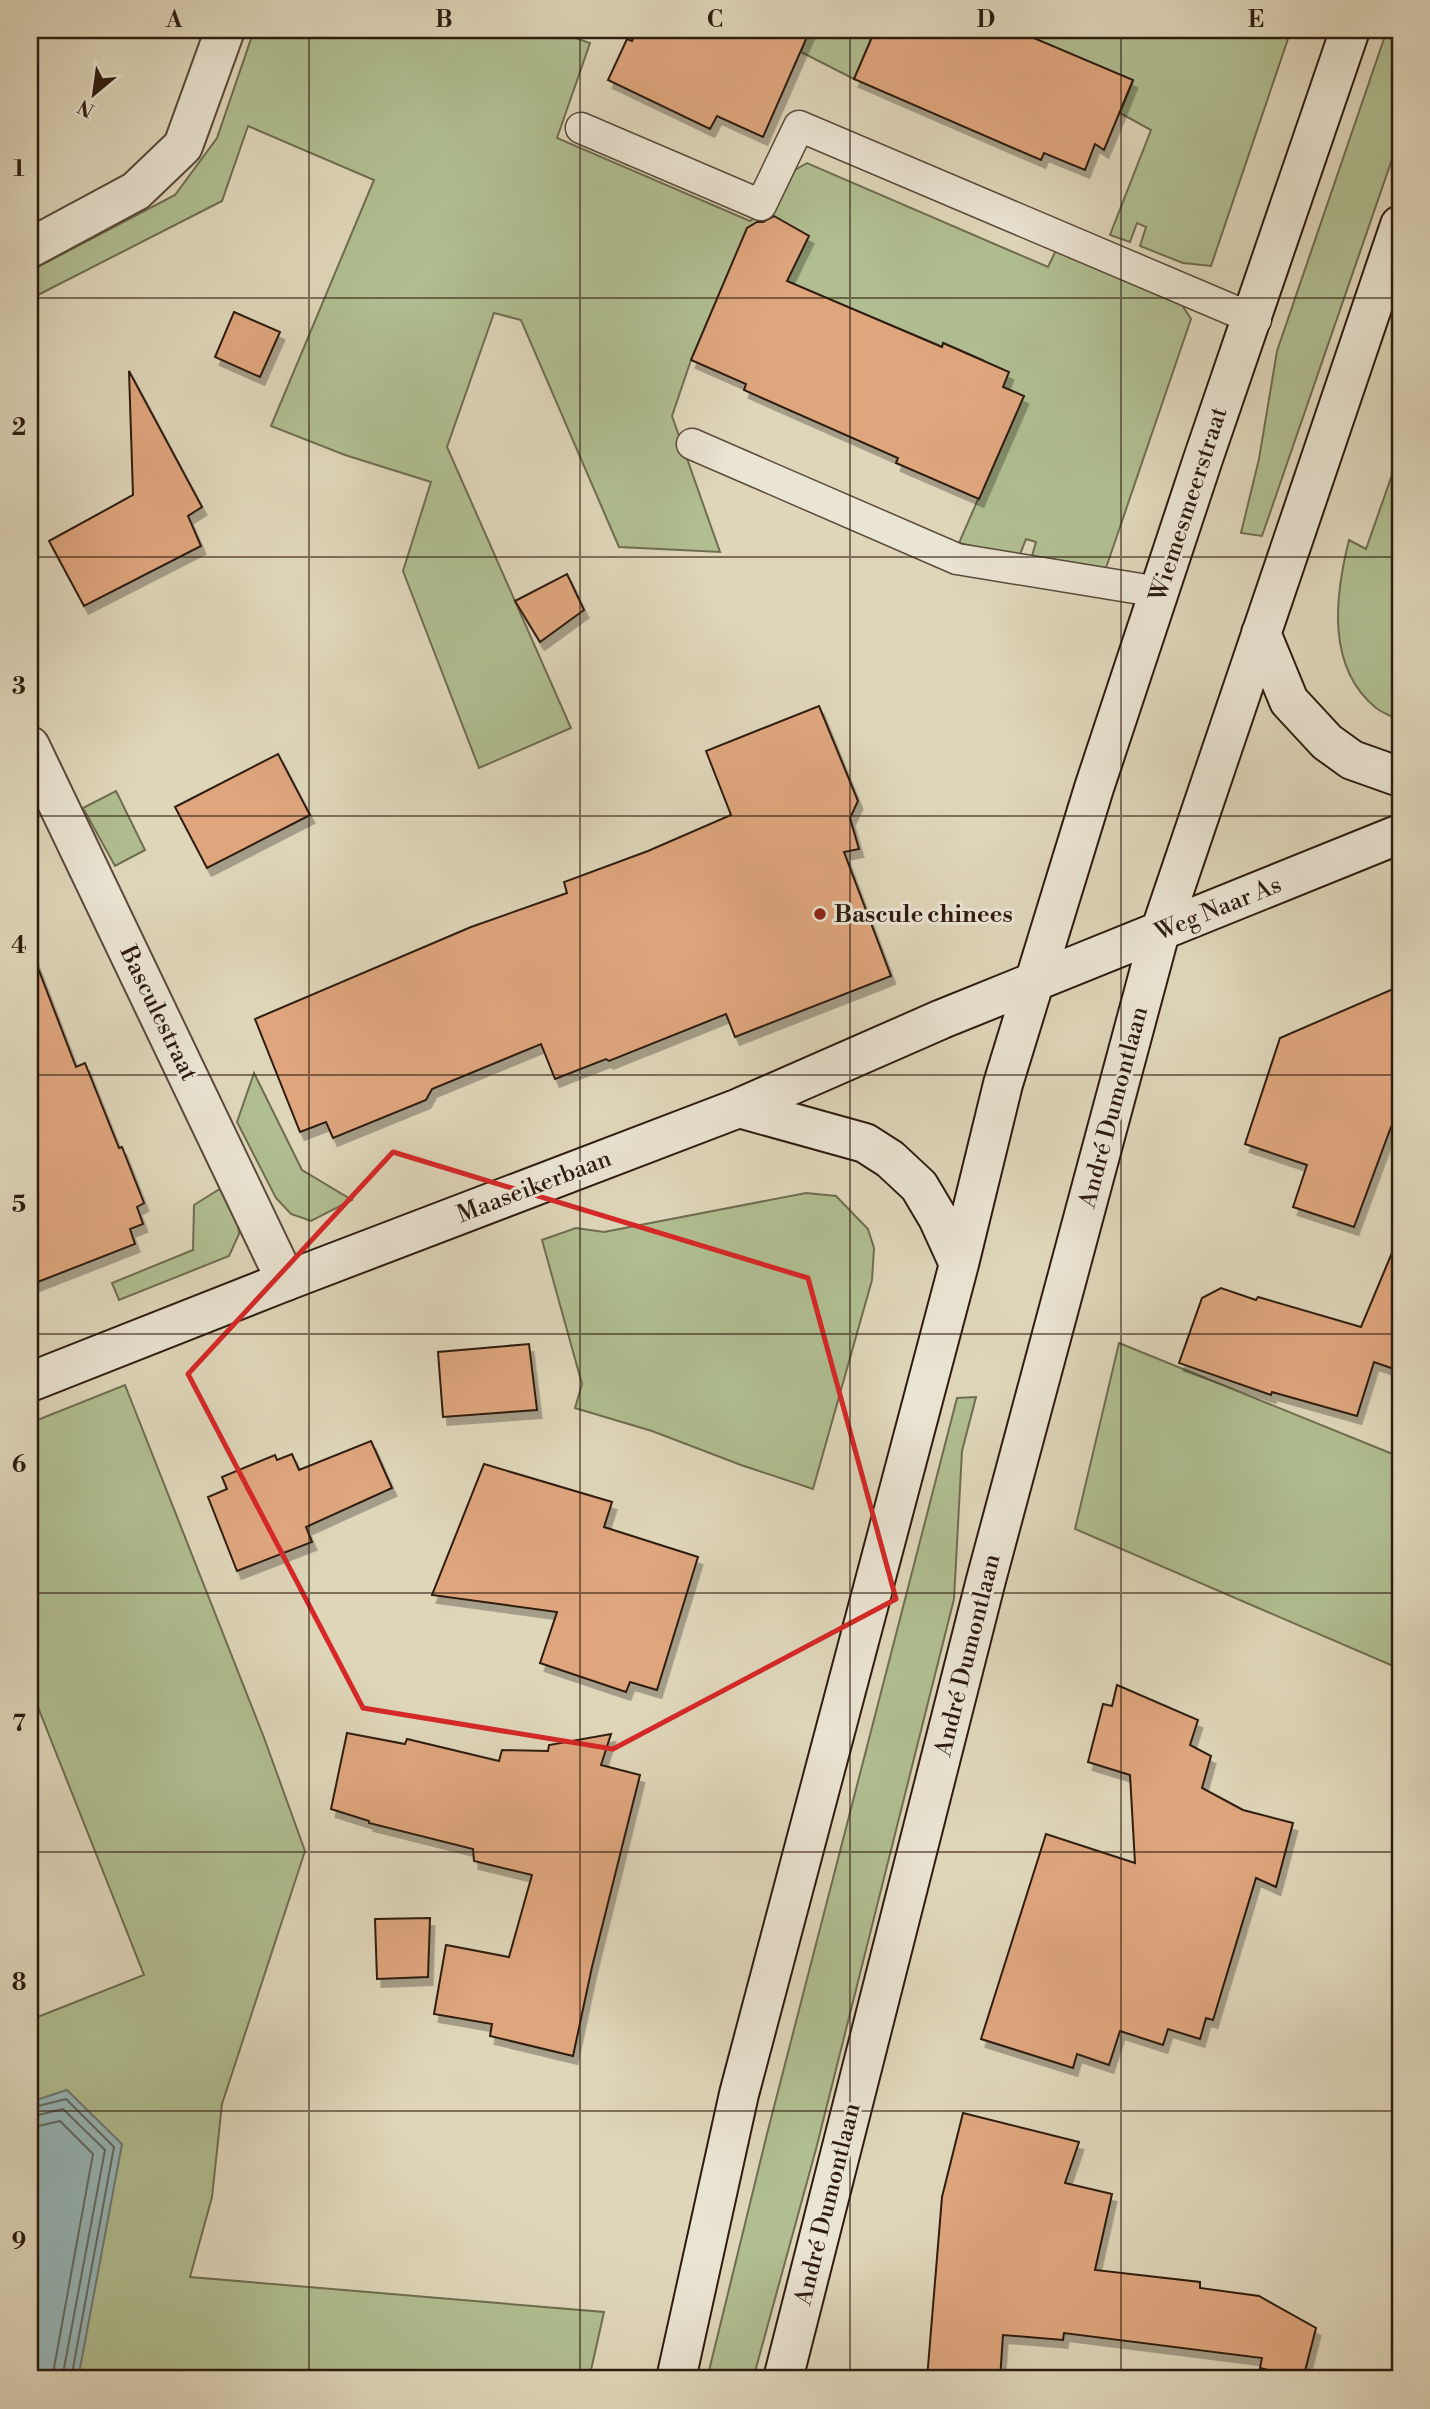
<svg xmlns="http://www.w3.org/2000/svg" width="1430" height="2409" font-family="'Libre Bodoni',serif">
  <defs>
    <filter id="shadow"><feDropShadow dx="4.5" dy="8" stdDeviation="0" flood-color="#0004"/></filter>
  </defs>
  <rect width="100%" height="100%" fill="#dfd6ba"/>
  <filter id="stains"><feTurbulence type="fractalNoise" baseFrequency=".00286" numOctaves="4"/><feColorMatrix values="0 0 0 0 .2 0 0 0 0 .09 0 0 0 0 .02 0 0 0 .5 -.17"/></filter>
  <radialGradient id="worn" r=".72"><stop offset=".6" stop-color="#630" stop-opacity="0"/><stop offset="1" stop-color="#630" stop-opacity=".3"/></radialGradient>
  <path fill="#b0be91" stroke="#6f6d50" stroke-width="2" d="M 254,30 L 553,30 L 590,43 L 557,138 L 750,221 L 775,205 L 795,170 L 807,163 L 1048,267 L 1057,248 L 1180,302 L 1191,319 L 1106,568 L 1032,556 L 1036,542 L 1026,539 L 1019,557 L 959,543 L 1023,396 L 977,376 L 983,360 L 944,343 L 937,358 L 938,345 L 804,289 L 730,269 L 691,360 L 672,416 L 720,552 L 619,547 L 521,320 L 494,313 L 447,447 L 571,728 L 479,768 L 403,571 L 431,482 L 345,455 L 271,426 L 374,180 L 248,126 L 222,201 L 30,299 L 30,271 L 175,195 L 217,138 Z
    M 787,30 L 875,30 L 854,79 L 801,52 L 806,38 Z
    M 1014,30 L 1291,30 L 1211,266 L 1183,263 L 1140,246 L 1146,227 L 1137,223 L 1130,242 L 1110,235 L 1151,130 L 1120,113 L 1133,81 Z
    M 1387,30 L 1400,30 L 1400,136 L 1262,536 L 1241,533 L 1259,459 L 1277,351 Z
    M 1400,452 L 1400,721 C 1393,717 1383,713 1376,708 C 1326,667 1335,596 1349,540 L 1366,549 Z
    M 116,791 L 145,850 L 115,866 L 83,808 Z
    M 254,1073 L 302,1170 L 352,1200 L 311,1221 L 291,1214 L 276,1198 L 237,1122 Z
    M 223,1187 L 237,1217 L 239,1234 L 229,1256 L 119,1300 L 112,1283 L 193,1250 L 194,1205 Z
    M 806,1193 L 836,1196 L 868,1229 L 874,1248 L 872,1280 L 813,1489 L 741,1465 L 652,1431 L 575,1408 L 582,1384 L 542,1240 L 576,1228 L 604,1232 Z
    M 1119,1343 L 1400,1457 L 1400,1669 L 1075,1529 Z
    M 125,1385 L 263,1735 L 305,1851 L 222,2104 L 212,2197 L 190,2277 L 604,2312 L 589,2379 L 30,2379 L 30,2020 L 144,1975 L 30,1687 L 30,1423 Z
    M 976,1397 L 962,1451 L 954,1599 L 816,2149 L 753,2379 L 707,2379 L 767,2134 L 957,1398 Z"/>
  <path fill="#97b7b9" stroke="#6d7975" stroke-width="2" d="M 67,2090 L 122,2144 L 78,2379 L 30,2379 L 30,2102 Z"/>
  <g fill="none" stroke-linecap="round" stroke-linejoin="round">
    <path stroke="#626a64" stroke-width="2" d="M 30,2108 L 66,2099 L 114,2147 L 71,2379
      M 30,2117 L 63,2109 L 105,2150 L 62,2379
      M 30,2128 L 60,2121 L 93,2154 L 52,2379"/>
  </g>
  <path fill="#dfa67e" stroke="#2e1c0f" stroke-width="2" filter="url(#shadow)" d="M 637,30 L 810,30 L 763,137 L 717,116 L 710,129 L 608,80 L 627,39 L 632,41 Z
    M 875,30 L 1015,30 L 1133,80 L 1104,150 L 1095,144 L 1085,170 L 1044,153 L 1041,160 L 854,79 Z
    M 774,216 L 809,236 L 787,281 L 942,347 L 943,343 L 1009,372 L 1003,387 L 1024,396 L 979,499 L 896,463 L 898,458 L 744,390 L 746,384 L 691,360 L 747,228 L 757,222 L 763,222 Z
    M 234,312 L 280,332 L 260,377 L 215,357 Z
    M 129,371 L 202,507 L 188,516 L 201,546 L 84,606 L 49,541 L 133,495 Z
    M 567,574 L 584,610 L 540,642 L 515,601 Z
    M 819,706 L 858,801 L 850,818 L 859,849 L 844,852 L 891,976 L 735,1037 L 726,1014 L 609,1061 L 606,1059 L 555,1079 L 541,1044 L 432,1089 L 426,1100 L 333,1138 L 326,1122 L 300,1132 L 255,1019 L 471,927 L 567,893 L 564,882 L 648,851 L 731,815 L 706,751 Z
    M 278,754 L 310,815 L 207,868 L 175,807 Z
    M 33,955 L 76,1067 L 85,1063 L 119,1148 L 122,1147 L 144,1203 L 137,1207 L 143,1224 L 130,1229 L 135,1244 L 30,1285 L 30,956 Z
    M 1400,986 L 1400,1130 L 1391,1127 L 1354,1227 L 1293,1207 L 1307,1165 L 1245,1144 L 1280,1038 Z
    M 1399,1236 L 1400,1371 L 1374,1362 L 1357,1416 L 1272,1392 L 1271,1395 L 1179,1363 L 1202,1298 L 1221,1288 L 1256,1300 L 1258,1297 L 1361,1327 Z
    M 529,1344 L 537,1410 L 443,1417 L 438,1352 Z
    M 371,1441 L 392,1488 L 306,1527 L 312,1542 L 237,1571 L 208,1497 L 227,1489 L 222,1477 L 275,1455 L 277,1460 L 292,1454 L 299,1470 Z
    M 484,1464 L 612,1502 L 604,1527 L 698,1557 L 657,1690 L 630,1682 L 626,1692 L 540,1663 L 557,1612 L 432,1595 Z
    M 1117,1685 L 1198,1720 L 1190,1745 L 1211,1756 L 1202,1788 L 1243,1810 L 1293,1823 L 1276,1887 L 1256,1878 L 1213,2020 L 1206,2018 L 1200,2039 L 1168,2029 L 1163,2045 L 1120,2031 L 1109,2065 L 1077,2054 L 1073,2068 L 981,2039 L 1046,1834 L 1135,1863 L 1130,1775 L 1088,1762 L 1103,1704 L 1112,1706 Z
    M 347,1733 L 405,1744 L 407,1739 L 499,1761 L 502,1750 L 548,1751 L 549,1745 L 611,1734 L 601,1765 L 640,1775 L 592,1967 L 573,2056 L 490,2036 L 492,2024 L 434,2014 L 446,1945 L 509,1957 L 532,1875 L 474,1861 L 473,1849 L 369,1823 L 369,1821 L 331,1809 Z
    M 430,1918 L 428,1977 L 377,1979 L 375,1919 Z
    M 963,2113 L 1079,2142 L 1065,2183 L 1112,2194 L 1095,2270 L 1200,2282 L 1200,2288 L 1259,2296 L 1316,2328 L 1303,2379 L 1260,2368 L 1262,2358 L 1064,2333 L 1063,2340 L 1003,2335 L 1000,2379 L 927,2379 L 942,2197 Z"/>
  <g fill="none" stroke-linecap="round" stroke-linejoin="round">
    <g stroke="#5a4a3a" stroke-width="33">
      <path id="service" d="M 581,128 L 761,205 L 799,126 L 1256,320
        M 692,444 L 957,559 L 1159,592"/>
    </g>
    <g stroke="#5a4a3a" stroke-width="42">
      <path id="minor" d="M 30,248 L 136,191 L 183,146 L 225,30
        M 30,746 L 286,1281"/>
    </g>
    <g stroke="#2e1c0f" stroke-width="42">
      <path id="secondary" d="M 1261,633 L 1289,701 L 1327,742 L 1352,760 L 1400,777
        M 739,1108 L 865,1143 L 890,1159 L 919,1186 L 938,1218 L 959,1264
        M 30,1382 L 286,1281 L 739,1108 L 942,1019 L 1400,834
        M 676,2379 L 739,2094 L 959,1264 L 1003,1084 L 1094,788 L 1203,459 L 1350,30
        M 783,2379 L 986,1580 L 1160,932 L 1400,225"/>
    </g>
    <use href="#service" stroke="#eae4d2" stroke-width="30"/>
    <use href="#minor" stroke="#eae4d2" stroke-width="38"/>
    <use href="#secondary" stroke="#eae4d2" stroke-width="38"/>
  </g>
  <path fill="none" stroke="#d62828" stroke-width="5" stroke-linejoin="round" d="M 393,1152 L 808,1278 L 896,1599 L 613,1749 L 363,1708 L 188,1374 Z"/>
  <path fill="none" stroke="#2e1c0f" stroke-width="2" stroke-opacity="0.55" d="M 309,30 L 309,2379M 580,30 L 580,2379M 850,30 L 850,2379M 1121,30 L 1121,2379M 30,298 L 1400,298M 30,557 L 1400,557M 30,816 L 1400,816M 30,1075 L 1400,1075M 30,1334 L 1400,1334M 30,1593 L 1400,1593M 30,1852 L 1400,1852M 30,2111 L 1400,2111"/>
  <circle fill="#8f2418" stroke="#eae4d2" stroke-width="2.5" cx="820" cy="914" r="7"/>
  <g text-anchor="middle" stroke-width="6" stroke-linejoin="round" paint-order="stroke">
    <g font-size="24" fill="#2e1c0f" stroke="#eae4d2">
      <text transform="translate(1188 504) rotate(-72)" y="8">Wiemesmeerstraat</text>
      <text transform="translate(1218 908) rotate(-22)" y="8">Weg Naar As</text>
      <text transform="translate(159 1013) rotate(64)" y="8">Basculestraat</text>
      <text transform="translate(1113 1107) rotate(-75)" y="8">André Dumontlaan</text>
      <text transform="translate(534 1186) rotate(-21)" y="8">Maaseikerbaan</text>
      <text transform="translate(967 1655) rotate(-76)" y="8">André Dumontlaan</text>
      <text transform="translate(827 2204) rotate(-76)" y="8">André Dumontlaan</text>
    </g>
    <g font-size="24" font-weight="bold" fill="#2e1c0f" stroke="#eae4d2" text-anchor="start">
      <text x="834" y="922">Bascule chinees</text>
    </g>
  </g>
  <rect width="1430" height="2409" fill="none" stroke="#dfd6ba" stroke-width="77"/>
  <g transform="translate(94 94) rotate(209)" stroke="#eae4d2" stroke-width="5" paint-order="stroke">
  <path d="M0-5L12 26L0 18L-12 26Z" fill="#2e1c0f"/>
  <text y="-10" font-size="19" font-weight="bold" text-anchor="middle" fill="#2e1c0f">N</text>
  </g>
  <rect x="38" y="38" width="1354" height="2332" fill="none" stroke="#2e1c0f" stroke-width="2.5"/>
  <g font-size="23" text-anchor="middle" font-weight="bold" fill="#2e1c0f">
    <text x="174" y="27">A</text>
    <text x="444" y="27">B</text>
    <text x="715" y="27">C</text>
    <text x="986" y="27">D</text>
    <text x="1256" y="27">E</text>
    <text x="19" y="176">1</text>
    <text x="19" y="435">2</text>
    <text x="19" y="694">3</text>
    <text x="19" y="953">4</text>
    <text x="19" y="1212">5</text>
    <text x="19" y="1472">6</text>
    <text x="19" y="1731">7</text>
    <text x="19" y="1990">8</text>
    <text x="19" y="2249">9</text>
  </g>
  <rect width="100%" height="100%" filter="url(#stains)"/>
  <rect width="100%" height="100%" fill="url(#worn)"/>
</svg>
